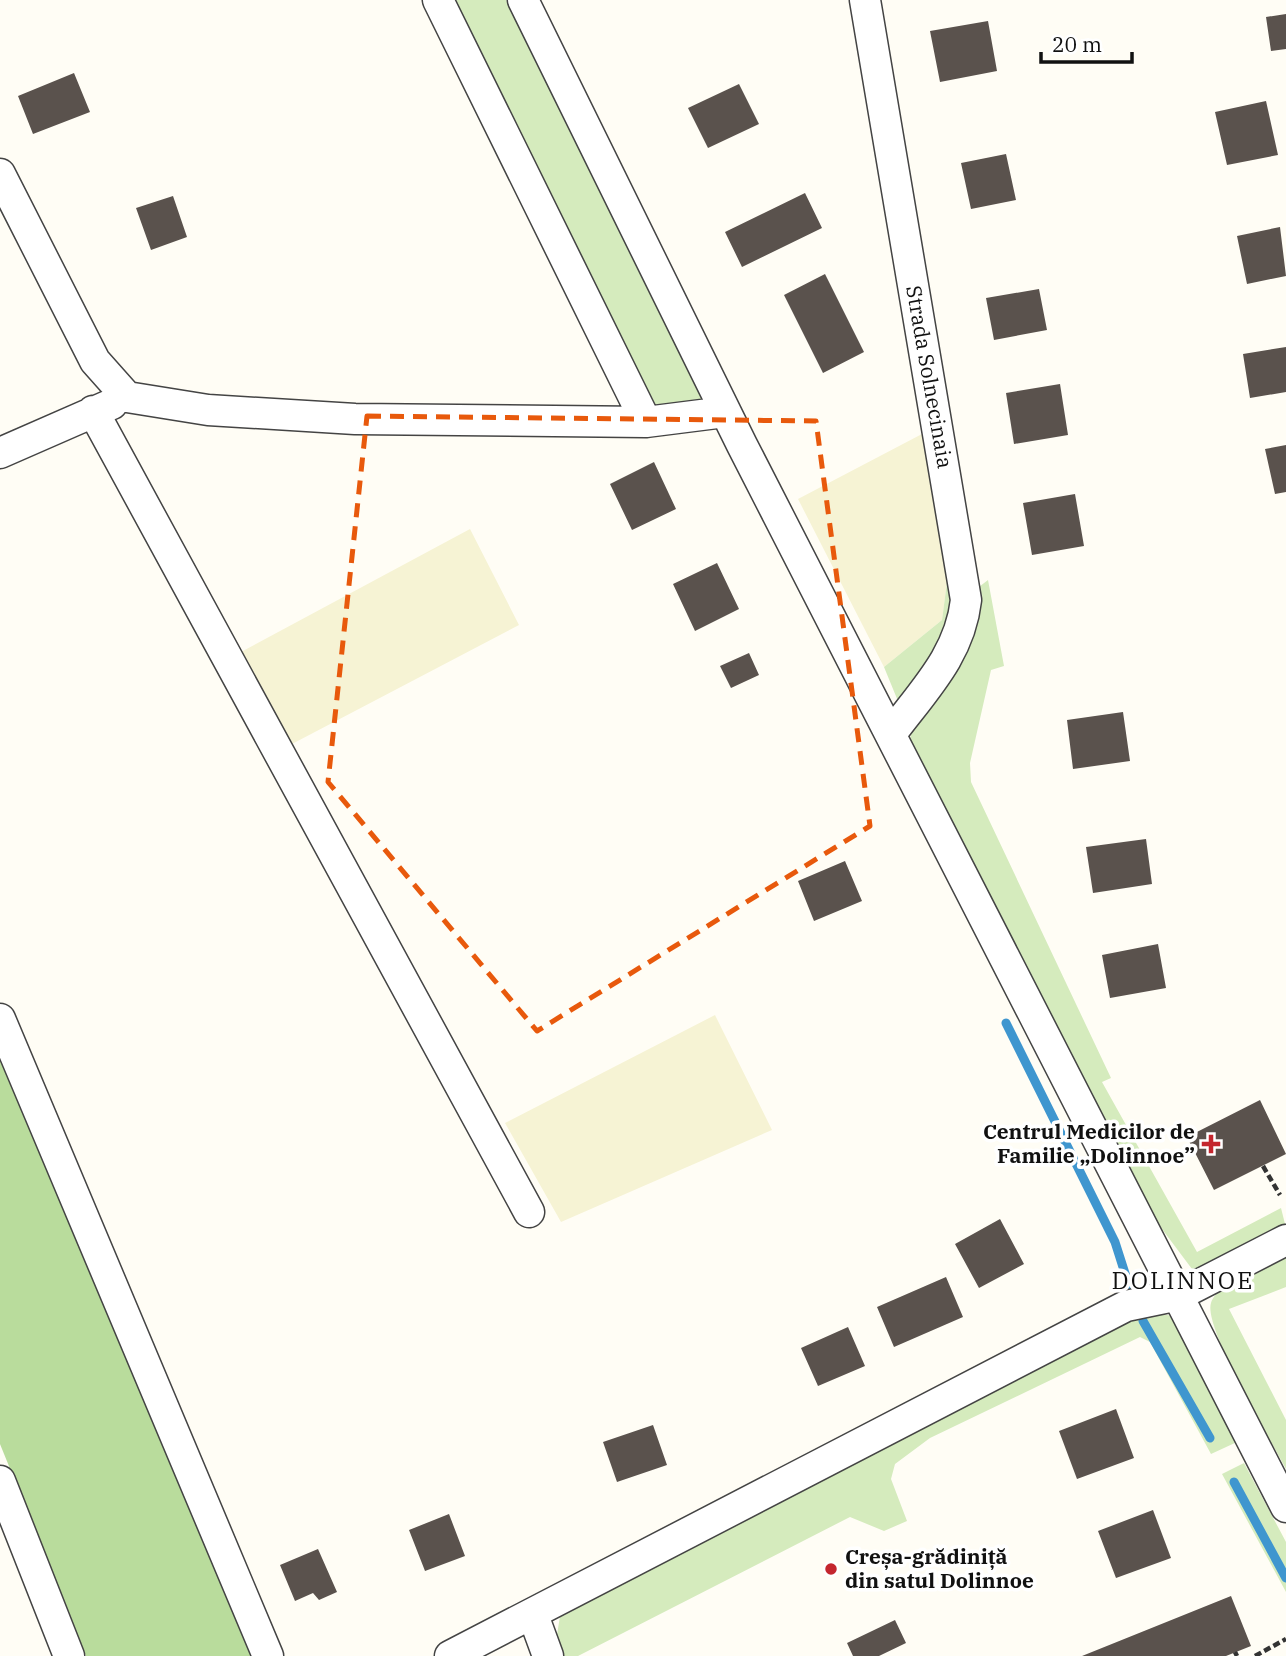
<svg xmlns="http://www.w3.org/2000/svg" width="1286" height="1656" font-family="'IBM Plex Serif',serif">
  <rect width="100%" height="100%" fill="#fffdf5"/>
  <path fill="#f6f3d4" d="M 922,434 L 947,582 L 942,620 L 884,667 L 798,499 Z
    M 470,529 L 519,625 L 292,744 L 241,652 Z
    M 715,1015 L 772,1130 L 561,1222 L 505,1123 Z"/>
  <path fill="#d5ebbd" d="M 450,0 L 506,0 L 705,402 L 653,411 Z
    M 988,580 L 1004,666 L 991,670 L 970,763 L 971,782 L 1111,1078 L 1102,1082 L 1197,1252 L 1281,1208 L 1286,1228 L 1195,1273 L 1153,1217 L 909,747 L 912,726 L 975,590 Z
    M 947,582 L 956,607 L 952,627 L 900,706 L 884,667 L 942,620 Z
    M 1286,1252 L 1286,1287 L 1229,1309 L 1286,1420 L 1286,1469 C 1271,1441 1203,1327 1211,1303 C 1216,1284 1269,1261 1286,1252 Z
    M 1155,1313 L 1173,1316 L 1237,1442 L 1211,1454 L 1150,1342 L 1140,1337 L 930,1438 L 895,1464 L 891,1479 L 907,1521 L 884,1531 L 850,1517 L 578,1656 L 559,1656 L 556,1641 L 561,1610 L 1130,1317 Z
    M 1244,1463 L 1286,1542 L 1286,1592 L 1222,1474 Z"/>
  <path fill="#b9dc9c" d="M 0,1046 L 260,1656 L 86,1656 L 0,1444 Z"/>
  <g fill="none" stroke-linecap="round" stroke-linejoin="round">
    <path stroke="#3f96cf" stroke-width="9" d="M 1006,1023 L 1115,1242 L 1130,1289
      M 1143,1321 L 1210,1438
      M 1234,1482 L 1286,1578"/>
  </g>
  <path fill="#5a524d" d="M 1286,14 L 1286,49 L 1271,51 L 1266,17 Z
    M 988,21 L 997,71 L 940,82 L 930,31 Z
    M 74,73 L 90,112 L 33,134 L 18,96 Z
    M 739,84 L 759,124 L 708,148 L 688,108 Z
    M 1266,101 L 1278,155 L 1227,165 L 1215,112 Z
    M 1006,154 L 1016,200 L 971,209 L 961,163 Z
    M 805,193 L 822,228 L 742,267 L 725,232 Z
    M 173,196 L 187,237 L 151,250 L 136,208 Z
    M 1280,227 L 1286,276 L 1247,284 L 1237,236 Z
    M 825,274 L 864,352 L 823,373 L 784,295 Z
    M 1039,289 L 1047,330 L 994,340 L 986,298 Z
    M 1286,347 L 1286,392 L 1250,398 L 1243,354 Z
    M 1060,384 L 1068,435 L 1014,444 L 1006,393 Z
    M 1286,445 L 1286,492 L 1275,494 L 1265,449 Z
    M 654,462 L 676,509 L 632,530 L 610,484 Z
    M 1075,494 L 1084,546 L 1032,555 L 1023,503 Z
    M 717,563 L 739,609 L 695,631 L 673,584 Z
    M 749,653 L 759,675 L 731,688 L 720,666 Z
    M 1123,712 L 1130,761 L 1073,769 L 1067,720 Z
    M 1146,839 L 1152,884 L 1093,893 L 1086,847 Z
    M 845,861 L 862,901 L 814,921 L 798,881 Z
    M 1158,944 L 1166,988 L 1110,998 L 1102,955 Z
    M 1260,1100 L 1286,1154 L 1214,1190 L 1187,1137 Z
    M 1000,1219 L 1024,1264 L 979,1288 L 955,1244 Z
    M 946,1277 L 963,1317 L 894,1347 L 877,1307 Z
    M 848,1327 L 865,1366 L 818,1386 L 801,1348 Z
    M 1116,1409 L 1134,1458 L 1077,1479 L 1059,1431 Z
    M 653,1425 L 667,1465 L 617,1482 L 603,1442 Z
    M 1153,1510 L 1171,1558 L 1116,1578 L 1098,1531 Z
    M 449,1514 L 465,1556 L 425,1571 L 409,1530 Z
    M 318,1549 L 337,1592 L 319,1600 L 313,1593 L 295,1601 L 280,1565 Z
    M 1231,1596 L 1251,1646 L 1226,1656 L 1082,1656 Z
    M 895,1620 L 906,1643 L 879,1656 L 853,1656 L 847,1643 Z"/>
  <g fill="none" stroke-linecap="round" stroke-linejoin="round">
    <g stroke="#444" stroke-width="33">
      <path id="minor" d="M 438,0 L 646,422
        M 523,0 L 742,445 L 1286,1507
        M 865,0 L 966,600 C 960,655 923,691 891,734
        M 0,174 L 95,361 L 127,397 L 208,410 L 355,419 L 646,422 L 725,412
        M 93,411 L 529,1212
        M 0,453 L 112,404
        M 0,1019 L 268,1656
        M 0,1481 L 69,1656
        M 533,1615 L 548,1656
        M 450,1656 L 1126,1306 L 1179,1295 L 1286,1240"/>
    </g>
    <path stroke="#333" stroke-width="4.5" stroke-dasharray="7 3.5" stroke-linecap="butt" d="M 1263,1166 L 1280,1195
      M 1235,1652 L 1237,1656
      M 1255,1656 L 1286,1639"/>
    <use href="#minor" stroke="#fff" stroke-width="30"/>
  </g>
  <path fill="none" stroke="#e8590c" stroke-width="5" stroke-dasharray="14 9" stroke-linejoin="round" d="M 367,416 L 816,421 L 870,826 L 537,1031 L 328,782 Z"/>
  <g fill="#c4262e" stroke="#fff" stroke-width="2.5">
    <path d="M1207.5 1133.5h7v7h7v7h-7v7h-7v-7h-7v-7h7z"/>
    <circle cx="831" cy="1569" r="7"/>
  </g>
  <g text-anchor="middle" stroke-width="7" stroke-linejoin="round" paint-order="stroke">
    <g font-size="21" fill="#111" stroke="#fff">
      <text transform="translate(929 377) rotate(80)" y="7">Strada Solnecinaia</text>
    </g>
    <g font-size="21" font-weight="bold" fill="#111" stroke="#fff" text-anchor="end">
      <text x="1195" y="1139">Centrul Medicilor de<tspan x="1195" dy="24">Familie „Dolinnoe”</tspan></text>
      <text x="845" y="1564" text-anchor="start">Creșa-grădiniță<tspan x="845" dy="24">din satul Dolinnoe</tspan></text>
    </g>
    <g font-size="24" letter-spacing="2" fill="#111" stroke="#fff">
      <text x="1183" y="1289">DOLINNOE</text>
    </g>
  </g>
  <path d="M1041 52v10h91v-10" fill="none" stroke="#111111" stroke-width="3.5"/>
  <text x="1052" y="52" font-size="21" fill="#111111" stroke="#ffffff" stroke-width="5" paint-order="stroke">20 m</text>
</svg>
